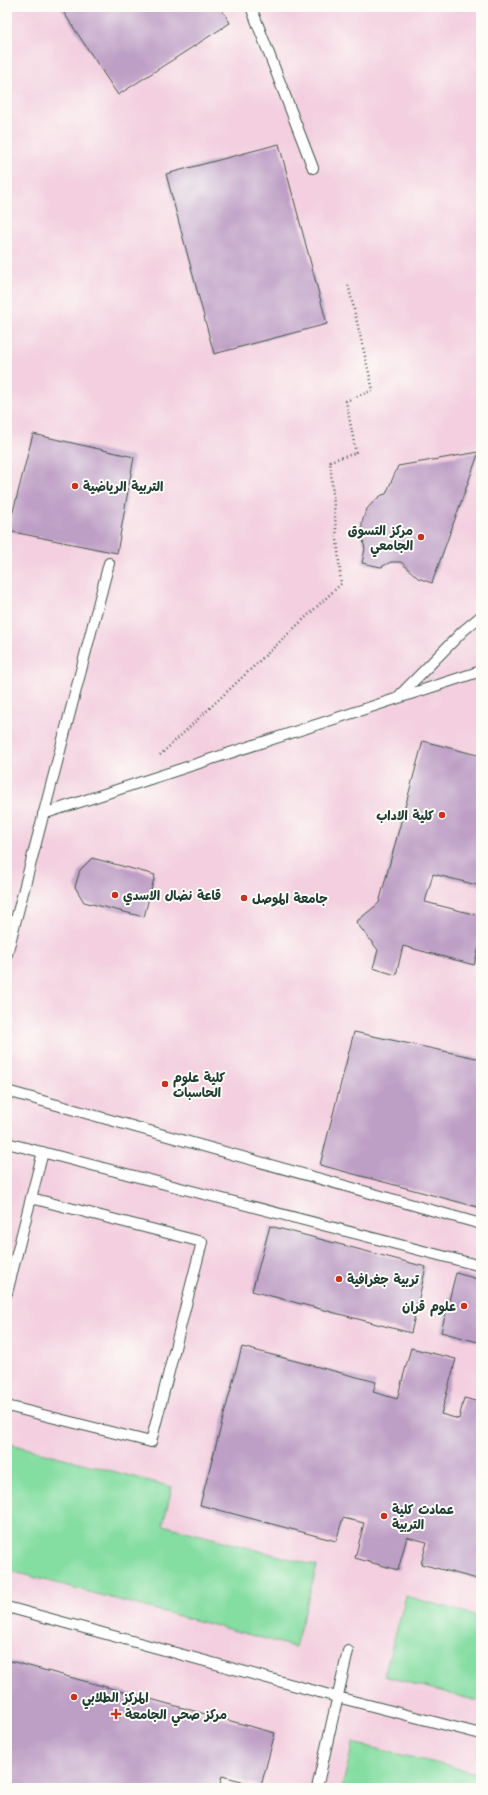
<svg xmlns="http://www.w3.org/2000/svg" width="488" height="1795" font-family="'Comic Neue','Playpen Sans Arabic',sans-serif">
  <rect width="100%" height="100%" fill="#fdfcf7"/>
  <filter id="ink" filterUnits="userSpaceOnUse"><feTurbulence type="fractalNoise" baseFrequency=".025" numOctaves="2"/><feDisplacementMap in="SourceGraphic" scale="8" xChannelSelector="R" yChannelSelector="G"/><feConvolveMatrix kernelMatrix="1 2 1 2 8 2 1 2 1" color-interpolation-filters="sRGB"/></filter>
  <filter id="wash" filterUnits="userSpaceOnUse"><feTurbulence type="fractalNoise" baseFrequency=".012" numOctaves="4" result="noise"/><feDisplacementMap in="SourceGraphic" scale="16" xChannelSelector="R" yChannelSelector="G"/><feGaussianBlur stdDeviation="0.9" result="paint"/><feColorMatrix in="noise" values="0 0 0 0 0 0 0 0 0 0 0 0 0 0 0 0 0 1.4 0 .05"/><feComposite in="paint" operator="in"/></filter>
  <g filter="url(#wash)">
    <rect width="100%" height="100%" fill="#f2dec1"/>
    <path fill="#f3cfdf" d="M 7,7 L 481,7 L 481,1788 L 7,1788 Z"/>
    <path fill="#84dda1" stroke="#528d6a" d="M 7,1443 L 172,1487 L 163,1525 L 317,1566 L 295,1647 L 7,1570 Z
      M 406,1596 L 481,1617 L 481,1702 L 384,1676 Z
      M 353,1743 L 481,1774 L 481,1788 L 342,1788 Z"/>
    <g id="blocks">
      <path fill="#bd9ec5" d="M 60,7 L 220,7 L 230,23 L 118,95 Z
        M 279,144 L 327,324 L 214,354 L 166,174 Z
        M 33,434 L 134,457 L 117,553 L 8,531 Z
        M 479,452 L 432,583 L 418,578 L 401,562 L 391,562 L 381,567 L 362,563 L 365,549 L 362,536 L 362,522 L 367,509 L 374,501 L 382,495 L 386,494 L 398,466 Z
        M 423,741 L 481,756 L 481,886 L 433,874 L 425,902 L 481,916 L 481,940 L 474,965 L 403,946 L 396,975 L 373,968 L 378,950 L 356,922 L 379,903 Z
        M 92,858 L 155,875 L 144,917 L 84,902 L 75,887 L 80,870 Z
        M 354,1032 L 481,1059 L 481,1208 L 320,1165 Z
        M 270,1226 L 426,1267 L 411,1333 L 252,1291 Z
        M 456,1273 L 481,1280 L 481,1343 L 441,1332 Z
        M 242,1347 L 376,1382 L 373,1392 L 397,1399 L 411,1348 L 456,1359 L 441,1414 L 459,1419 L 464,1398 L 481,1402 L 481,1580 L 421,1564 L 427,1542 L 407,1537 L 398,1570 L 355,1558 L 364,1523 L 343,1518 L 336,1541 L 200,1505 Z
        M 7,1660 L 275,1733 L 261,1786 L 222,1776 L 219,1788 L 7,1788 Z"/>
    </g>
  </g>
  <g filter="url(#ink)">
    <use href="#blocks" fill-opacity="0" stroke="#3f5549" stroke-width="1"/>
    <g fill="none" stroke-linecap="round" stroke-linejoin="round">
      <g stroke="#3f5549" stroke-width="12">
        <path id="lane" d="M 251,7 L 313,168
          M 398,697 L 463,631 L 481,616
          M 43,814 L 481,671
          M 7,954 L 109,563
          M 7,1091 L 481,1224
          M 7,1143 L 481,1266
          M 31,1198 L 43,1152
          M 7,1293 L 31,1198 L 202,1242 L 151,1442 L 7,1406
          M 7,1607 L 337,1697 L 481,1734
          M 317,1788 L 348,1651"/>
      </g>
      <path stroke="#3f5549" stroke-width="2.5" stroke-dasharray="1 3" stroke-linecap="butt" d="M 160,755 L 341,584 L 330,461 L 356,453 L 346,401 L 373,390 L 348,284"/>
      <use href="#lane" stroke="#fff" stroke-width="10"/>
    </g>
  </g>
  <g fill="#c8321e" stroke="#fdfcf7" stroke-width="1.5">
    <circle cx="75" cy="486" r="4"/>
    <circle cx="421" cy="537" r="4"/>
    <circle cx="442" cy="815" r="4"/>
    <circle cx="115" cy="895" r="4"/>
    <circle cx="244" cy="898" r="4"/>
    <circle cx="165" cy="1084" r="4"/>
    <circle cx="339" cy="1279" r="4"/>
    <circle cx="464" cy="1306" r="4"/>
    <circle cx="384" cy="1516" r="4"/>
    <circle cx="74" cy="1697" r="4"/>
    <path d="M114 1708h4v4h4v4h-4v4h-4v-4h-4v-4h4z"/>
  </g>
  <g text-anchor="middle" stroke-width="4" stroke-linejoin="round" paint-order="stroke">
    <g font-size="13" font-weight="bold" fill="#1f3d34" stroke="#fdfcf7" text-anchor="start">
      <text x="83" y="491">التربية الرياضية</text>
      <text x="413" y="535" text-anchor="end">مركز التسوق<tspan x="413" dy="15">الجامعي</tspan></text>
      <text x="434" y="820" text-anchor="end">كلية الاداب</text>
      <text x="123" y="900">قاعة نضال الاسدي</text>
      <text x="252" y="903">جامعة الموصل</text>
      <text x="173" y="1082">كلية علوم<tspan x="173" dy="15">الحاسبات</tspan></text>
      <text x="347" y="1284">تربية جغرافية</text>
      <text x="456" y="1311" text-anchor="end">علوم قران</text>
      <text x="392" y="1514">عمادت كلية<tspan x="392" dy="15">التربية</tspan></text>
      <text x="82" y="1702">المركز الطلابي</text>
      <text x="125" y="1719">مركز صحي الجامعة</text>
    </g>
  </g>
  <rect width="488" height="1795" fill="none" stroke="#fdfcf7" stroke-width="24"/>
</svg>
